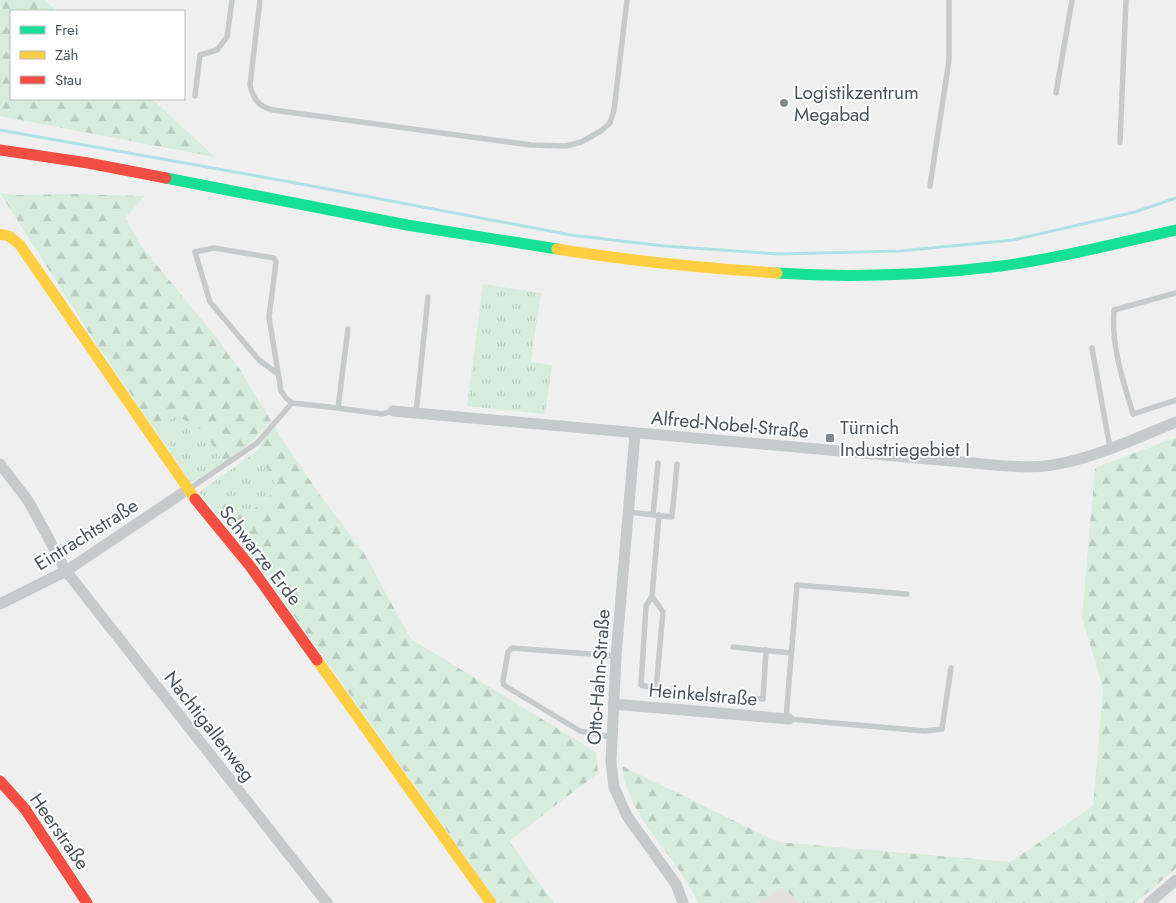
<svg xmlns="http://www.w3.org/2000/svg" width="1176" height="903" font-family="Jost,sans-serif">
  <defs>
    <pattern id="grass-tufts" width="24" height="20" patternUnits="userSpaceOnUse" patternTransform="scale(1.25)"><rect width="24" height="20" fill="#d6ecdc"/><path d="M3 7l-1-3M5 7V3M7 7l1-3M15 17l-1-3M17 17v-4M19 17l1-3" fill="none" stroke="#b9ccbf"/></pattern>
    <pattern id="forest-firs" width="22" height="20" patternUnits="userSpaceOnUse" patternTransform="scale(1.25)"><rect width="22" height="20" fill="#d6ecdc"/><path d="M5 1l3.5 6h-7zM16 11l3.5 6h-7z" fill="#b9ccbf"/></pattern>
  </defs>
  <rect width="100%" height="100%" fill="#f0efef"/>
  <path fill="#e5e2dd" d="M 782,887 L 800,903 L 758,903 Z"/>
  <path fill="url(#grass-tufts)" d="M 483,284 L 541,293 L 531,362 L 552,365 L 545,414 L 467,406 Z
    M 176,415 L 203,431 L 224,463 L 191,483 L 173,456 L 161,427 Z
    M 257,451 L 279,487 L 249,513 L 202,495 L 199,492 Z"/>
  <path fill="url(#forest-firs)" d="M 0,0 L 44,0 L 57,11 L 11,11 L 11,99 L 152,99 L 215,157 L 0,116 Z
    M 0,193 L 16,195 L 69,194 L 145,196 L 125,218 L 142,247 L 216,337 L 239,368 L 271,421 L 249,444 L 224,463 L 203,431 L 176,415 L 161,427 L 173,456 L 95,342 Z
    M 273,426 L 320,495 L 365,555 L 411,639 L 596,752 L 598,773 L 509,841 L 554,903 L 498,903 L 258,565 L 202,495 L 249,513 L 278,488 L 257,451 Z
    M 1176,437 L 1176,868 L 1173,871 L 1135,903 L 800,903 L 782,887 L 758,903 L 698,903 C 680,861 640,829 626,785 C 624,779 623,772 622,766 L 778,842 L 1010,862 L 1093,806 L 1103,688 L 1082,618 L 1095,468 Z"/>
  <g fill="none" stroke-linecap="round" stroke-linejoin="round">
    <path stroke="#aee0e7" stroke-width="3" d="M 0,130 L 296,183 L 571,235 L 664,246 L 778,254 L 900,251 L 1013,240 L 1135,212 L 1176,198"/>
    <path stroke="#c7cacb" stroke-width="5.5" d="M 260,0 L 250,85 C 253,99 259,107 273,110 L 531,145 L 566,146 L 581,142 L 601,131 L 610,123 L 614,110 L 627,0
      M 1056,93 L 1072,0
      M 195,96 L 200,55 L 217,50 L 227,37 L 232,0
      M 1120,142 L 1126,0
      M 930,186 L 949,60 L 949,0
      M 1176,293 L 1114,310 C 1111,346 1123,380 1133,414 L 1176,400
      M 348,329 L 338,408 L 382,414 L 393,411
      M 1092,348 L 1110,448
      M 278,374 L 259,360 L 210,302 L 195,252 L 214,248 L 274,258 L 276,262 L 269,317 L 281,391 L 286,398 L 292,403 L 338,408
      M 416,413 L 428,297
      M 189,489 L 257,443 L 292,403
      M 628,512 L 672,517 L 677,464
      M 653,515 L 658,463
      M 659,515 L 652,596 L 646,606 L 641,685 L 665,691 L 763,699 L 766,650
      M 652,596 L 663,612 L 656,689
      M 733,647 L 791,653
      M 786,719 L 797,585 L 907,594
      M 789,719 L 925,731 L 942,729 L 951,668
      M 611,737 L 580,731 L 507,687 L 504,685 L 503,681 L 508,652 L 512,648 L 616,656"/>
    <path stroke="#c7cacb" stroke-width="11" d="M 393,411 L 962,462 C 988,464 1020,469 1046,466 C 1091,460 1134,439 1176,422
      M 635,434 L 616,656 L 611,762 L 614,787 L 627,816 L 676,884 L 683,903
      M 0,464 L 29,502 L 66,571 L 327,903
      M 0,604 L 66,571 L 187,490
      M 613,704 L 789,719
      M 1149,903 L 1176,880"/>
    <path stroke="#16e098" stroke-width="11" d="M 166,178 L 407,225 L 557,249
      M 777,273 C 852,278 927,275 1001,266 C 1060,258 1118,243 1176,230"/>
    <path stroke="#ffcf43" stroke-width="11" d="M 0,234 L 9,236 L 20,245 L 195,499
      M 557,249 C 630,261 703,268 777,273
      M 317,660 L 491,903"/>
    <path stroke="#f24e42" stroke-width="11" d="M 0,150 L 88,163 L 166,178
      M 195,499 L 250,566 L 317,660
      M 0,781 L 25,809 L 87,903"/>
  </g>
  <g fill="#838a8e" stroke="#fff" stroke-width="2">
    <circle cx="784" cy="103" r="5"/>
    <rect x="825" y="433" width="10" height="10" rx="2.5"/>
  </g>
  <g text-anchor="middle" stroke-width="4" stroke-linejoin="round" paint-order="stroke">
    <g font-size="19" fill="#48535a" stroke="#fff" text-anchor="start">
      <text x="794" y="99">Logistikzentrum<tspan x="794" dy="22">Megabad</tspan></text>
      <text x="840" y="434">Türnich<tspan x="840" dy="22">Industriegebiet I</tspan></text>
    </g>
    <g font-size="19" fill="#48535a" stroke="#fff">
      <text transform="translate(730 424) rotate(5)" y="7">Alfred-Nobel-Straße</text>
      <text transform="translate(86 534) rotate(-32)" y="7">Eintrachtstraße</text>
      <text transform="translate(261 555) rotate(52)" y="7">Schwarze Erde</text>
      <text transform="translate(598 677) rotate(-86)" y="7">Otto-Hahn-Straße</text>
      <text transform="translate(703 694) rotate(5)" y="7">Heinkelstraße</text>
      <text transform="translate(210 726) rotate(52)" y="7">Nachtigallenweg</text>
      <text transform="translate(60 831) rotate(55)" y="7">Heerstraße</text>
    </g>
  </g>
  <rect x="10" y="10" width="175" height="90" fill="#ffffff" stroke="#b6babd"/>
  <rect x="20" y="26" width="25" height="8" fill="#16e098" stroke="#b6babd"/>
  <text x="55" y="35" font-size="15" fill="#48535a">Frei</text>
  <rect x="20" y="51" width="25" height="8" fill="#ffcf43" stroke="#b6babd"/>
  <text x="55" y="60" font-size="15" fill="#48535a">Zäh</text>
  <rect x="20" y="76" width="25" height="8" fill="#f24e42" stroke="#b6babd"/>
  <text x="55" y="85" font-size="15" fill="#48535a">Stau</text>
</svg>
